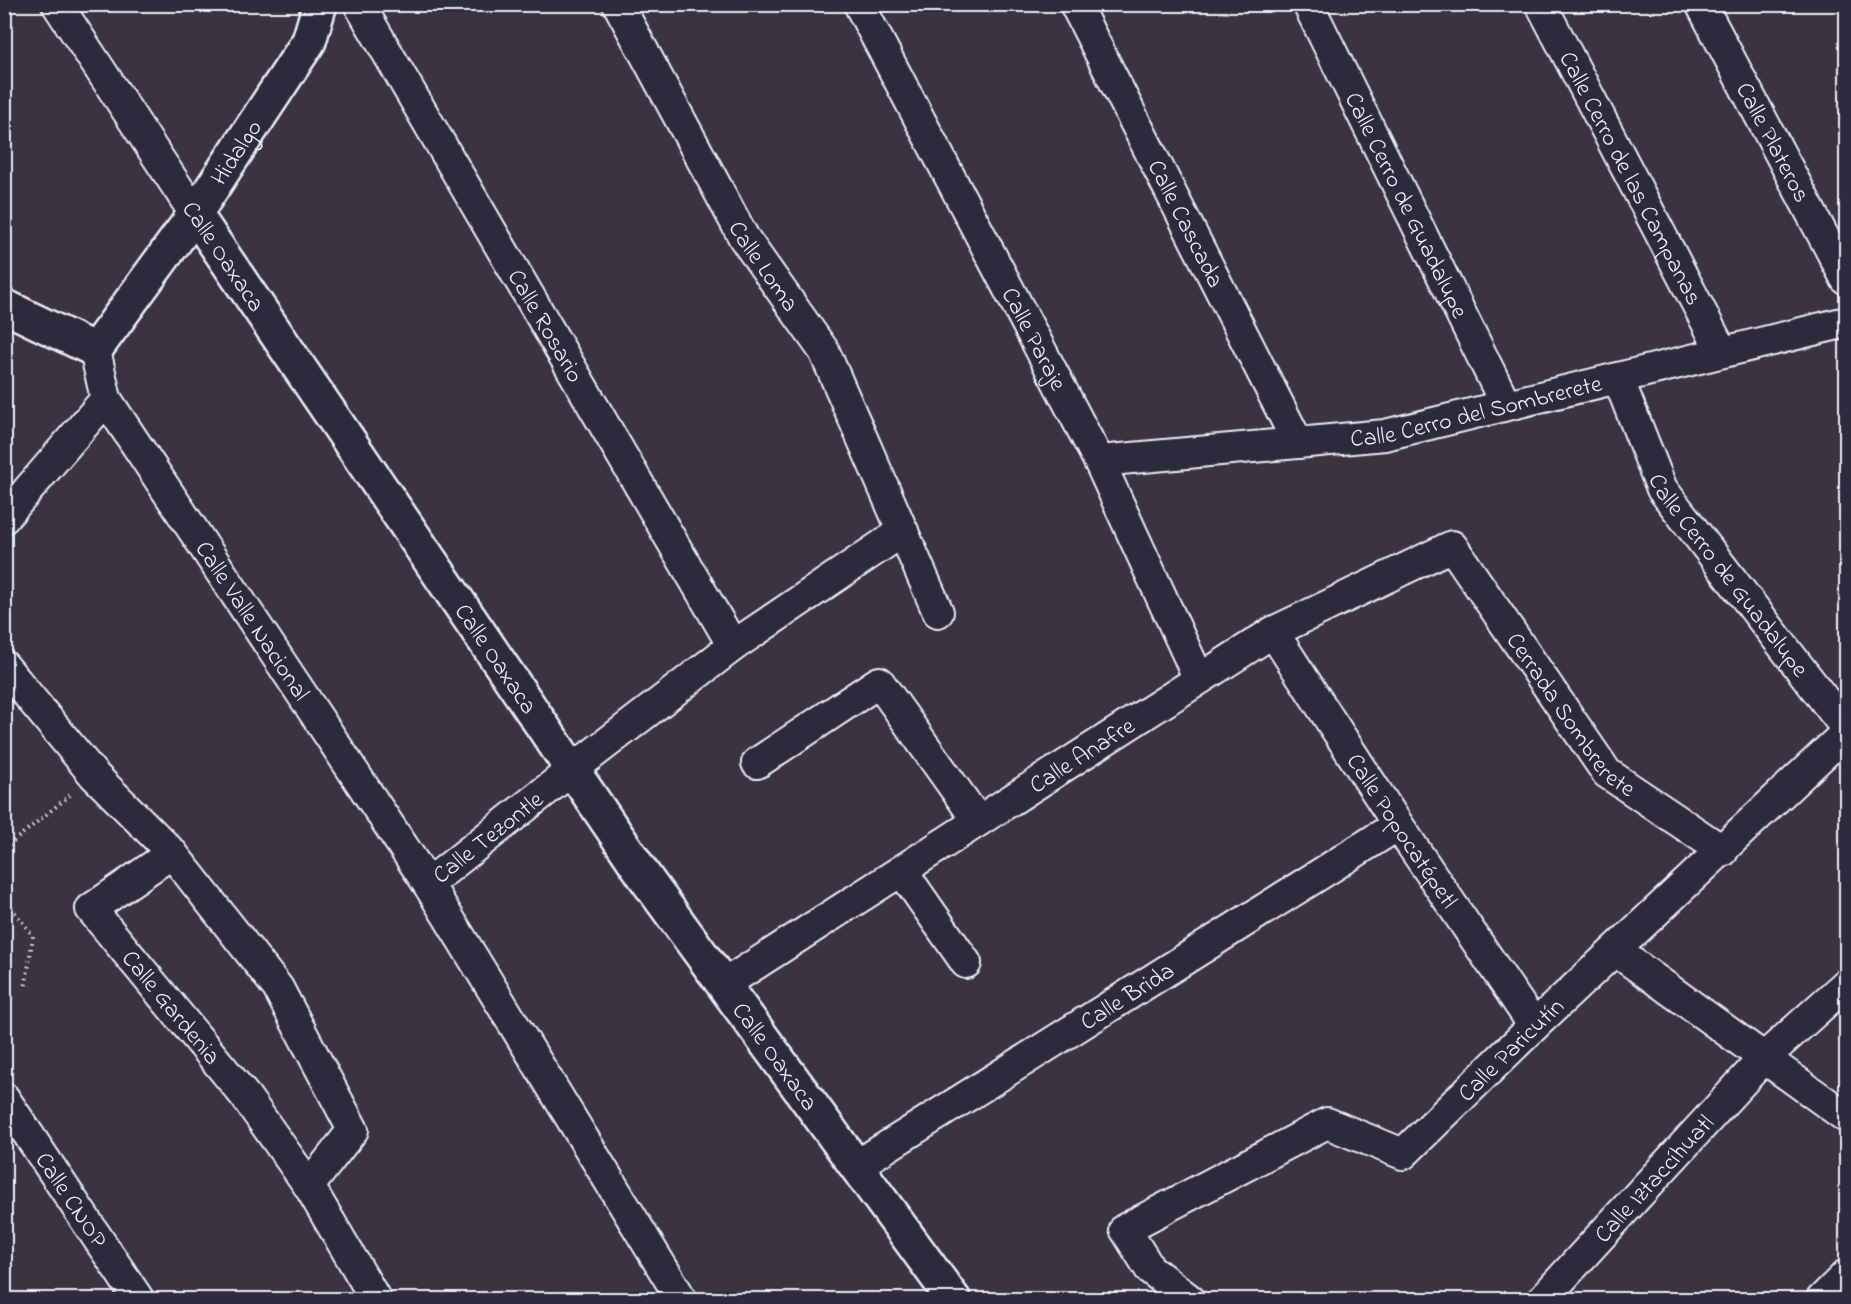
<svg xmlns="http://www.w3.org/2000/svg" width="1851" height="1304" font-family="'Indie Flower',sans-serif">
  <rect width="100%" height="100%" fill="#3b3342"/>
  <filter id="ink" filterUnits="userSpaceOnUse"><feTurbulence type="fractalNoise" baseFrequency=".0167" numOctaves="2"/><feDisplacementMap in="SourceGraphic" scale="12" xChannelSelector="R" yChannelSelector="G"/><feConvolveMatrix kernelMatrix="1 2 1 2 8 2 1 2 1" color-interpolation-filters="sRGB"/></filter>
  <g filter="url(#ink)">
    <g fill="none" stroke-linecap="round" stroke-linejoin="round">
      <g stroke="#e8f1f8" stroke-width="34">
        <g id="minor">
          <path d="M 57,4 L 195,214"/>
          <path id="s1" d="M 359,4 L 733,646"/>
          <path id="s2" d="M 618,4 L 744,238 L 824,351 L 938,612"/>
          <path id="s3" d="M 859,4 L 1099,461 L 1199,679"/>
          <path id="s4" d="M 1075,4 L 1298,443"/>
          <path id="s5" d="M 1308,4 L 1506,405"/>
          <path id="s6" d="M 1541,4 L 1722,352"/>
          <path id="s7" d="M 1701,4 L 1846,279"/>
          <path id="s8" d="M 95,350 L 106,399 L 428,884 L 682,1300"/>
          <path id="s9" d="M 1618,378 L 1662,489 L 1846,728"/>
          <path id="s10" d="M 1099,461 L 1385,435 L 1846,322"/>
          <path d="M 4,518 L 106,399"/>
          <path id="s11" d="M 1273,632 L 1398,825 L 1534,1026"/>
          <path id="s12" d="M 4,666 L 94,775 L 172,853 L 91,909 L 246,1097 L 309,1186 L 376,1300"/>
          <path d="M 757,763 L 879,682 L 978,821"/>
          <path d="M 172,853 L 278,988 L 353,1130 L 309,1186"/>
          <path d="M 902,871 L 966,963"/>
          <path id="s13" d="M 428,884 L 573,769 L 733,646 L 903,531"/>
          <path d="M 1616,951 L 1846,1117"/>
          <path id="s14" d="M 723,985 L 1273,632 L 1452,546 L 1607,773 L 1723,851"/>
          <path id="s15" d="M 4,1098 L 139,1300"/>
          <path id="s16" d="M 856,1166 L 1398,825"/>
          <path id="s17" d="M 1190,1300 L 1150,1269 L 1125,1229 L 1327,1123 L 1403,1154 L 1534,1026 L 1846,733"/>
          <path id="s18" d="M 1542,1300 L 1764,1058 L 1846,984"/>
          <path d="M 1821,1300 L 1846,1275"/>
        </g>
      </g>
      <g stroke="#e8f1f8" stroke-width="38">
        <g id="tertiary">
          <path id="s19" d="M 195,214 L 647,880 L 954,1300"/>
          <path id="s20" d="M 4,306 L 95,350 L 195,214 L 309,41 L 320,4"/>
        </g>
      </g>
      <path stroke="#e8f1f8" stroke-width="4" stroke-dasharray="1.5 4.5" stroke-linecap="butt" d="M 4,849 L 70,795
        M 4,898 L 33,936 L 25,989"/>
      <use href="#minor" stroke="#2f2a3d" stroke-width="30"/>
      <use href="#tertiary" stroke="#2f2a3d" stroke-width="33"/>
    </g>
  </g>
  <g text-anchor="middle" stroke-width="4.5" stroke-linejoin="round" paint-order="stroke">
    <g font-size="24" fill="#e8f1f8" stroke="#2f2a3d">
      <text dy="8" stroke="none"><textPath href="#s7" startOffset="156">Calle Plateros</textPath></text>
      <text dy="8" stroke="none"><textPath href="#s20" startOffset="344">Hidalgo</textPath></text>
      <text dy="8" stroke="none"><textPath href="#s6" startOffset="196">Calle Cerro de las Campanas</textPath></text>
      <text dy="8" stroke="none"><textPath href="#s5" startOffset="224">Calle Cerro de Guadalupe</textPath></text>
      <text dy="8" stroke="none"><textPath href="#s4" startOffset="246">Calle Cascada</textPath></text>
      <text transform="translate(224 256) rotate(56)" y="8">Calle Oaxaca</text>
      <text dy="8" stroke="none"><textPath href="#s2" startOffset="300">Calle Loma</textPath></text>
      <text dy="8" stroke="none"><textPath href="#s1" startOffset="372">Calle Rosario</textPath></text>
      <text dy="8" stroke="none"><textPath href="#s3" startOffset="378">Calle Paraje</textPath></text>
      <text dy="8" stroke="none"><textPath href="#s10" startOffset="381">Calle Cerro del Sombrerete</textPath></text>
      <text dy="8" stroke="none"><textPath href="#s9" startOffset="228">Calle Cerro de Guadalupe</textPath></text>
      <text dy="8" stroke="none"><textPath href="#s8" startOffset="316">Calle Valle Nacional</textPath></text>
      <text dy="8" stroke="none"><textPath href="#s19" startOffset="537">Calle Oaxaca</textPath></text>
      <text dy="8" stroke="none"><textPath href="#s14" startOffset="1059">Cerrada Sombrerete</textPath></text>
      <text dy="8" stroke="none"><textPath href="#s14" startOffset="426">Calle Anafre</textPath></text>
      <text dy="8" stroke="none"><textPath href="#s11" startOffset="237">Calle Popocatépetl</textPath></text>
      <text dy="8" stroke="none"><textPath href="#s13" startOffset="76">Calle Tezontle</textPath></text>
      <text dy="8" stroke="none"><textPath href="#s16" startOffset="320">Calle Brida</textPath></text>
      <text dy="8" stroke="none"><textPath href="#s12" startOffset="477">Calle Gardenia</textPath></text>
      <text dy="8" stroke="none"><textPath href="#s17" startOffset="558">Calle Paricutín</textPath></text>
      <text dy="8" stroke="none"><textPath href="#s19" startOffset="1023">Calle Oaxaca</textPath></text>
      <text dy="8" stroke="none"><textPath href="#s18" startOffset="165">Calle Iztaccíhuatl</textPath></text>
      <text dy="8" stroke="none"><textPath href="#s15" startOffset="122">Calle CNOP</textPath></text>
    </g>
  </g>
  <rect width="1851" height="1304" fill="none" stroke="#2f2a3d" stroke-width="24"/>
  <rect x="12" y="12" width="1827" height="1280" fill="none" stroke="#e8f1f8" stroke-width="2" filter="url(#ink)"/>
</svg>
